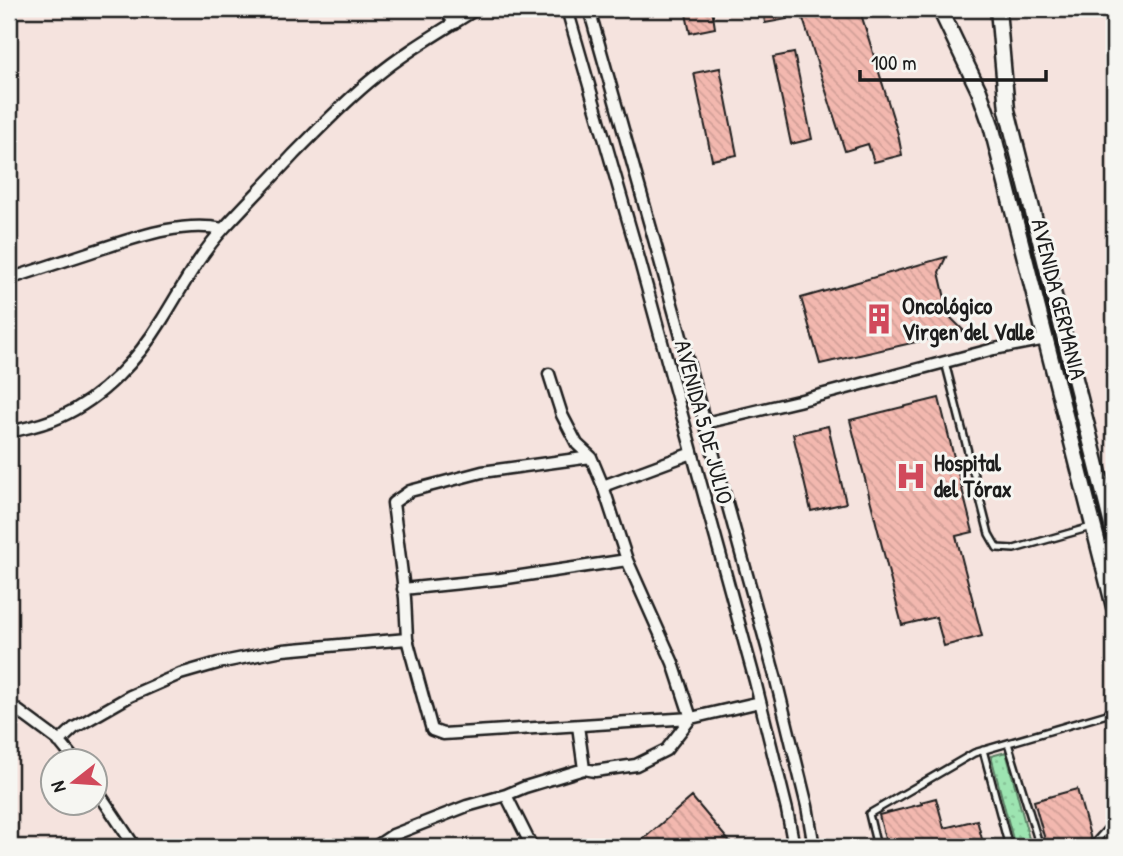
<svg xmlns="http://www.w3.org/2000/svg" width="1123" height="856" font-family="'Patrick Hand',sans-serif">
  <defs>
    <pattern id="grass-dots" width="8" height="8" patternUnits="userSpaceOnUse" patternTransform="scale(1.75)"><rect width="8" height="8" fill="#9de4b1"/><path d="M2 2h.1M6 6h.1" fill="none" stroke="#87c398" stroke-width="1.8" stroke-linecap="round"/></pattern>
    <pattern id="building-back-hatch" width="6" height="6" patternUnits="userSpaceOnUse" patternTransform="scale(1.75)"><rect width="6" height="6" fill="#f3b8af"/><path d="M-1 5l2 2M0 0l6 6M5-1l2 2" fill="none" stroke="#d09e96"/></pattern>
  </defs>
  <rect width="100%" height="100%" fill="#f5e3de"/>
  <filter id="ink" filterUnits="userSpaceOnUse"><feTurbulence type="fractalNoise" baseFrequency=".0143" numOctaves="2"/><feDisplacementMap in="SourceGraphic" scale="14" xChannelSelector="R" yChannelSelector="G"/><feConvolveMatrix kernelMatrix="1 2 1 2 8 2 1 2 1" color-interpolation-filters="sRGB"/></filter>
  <g filter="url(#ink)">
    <path fill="url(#grass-dots)" stroke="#5c8066" stroke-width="2" d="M 1006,752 L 1031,846 L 1015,847 L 991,756 Z"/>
    <path fill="url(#building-back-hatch)" stroke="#1c1c1c" stroke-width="2" d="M 685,9 L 712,9 L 715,28 L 690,33 Z
      M 763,9 L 785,9 L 787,19 L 765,23 Z
      M 800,9 L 853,9 L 854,13 L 861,14 L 898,134 L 902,155 L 874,162 L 868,144 L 845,151 Z
      M 794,53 L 812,139 L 791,144 L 773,57 Z
      M 720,68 L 737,155 L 712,160 L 694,73 Z
      M 946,257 L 939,272 L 949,316 L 964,331 L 820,364 L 801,298 Z
      M 939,398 L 973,532 L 956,536 L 982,636 L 944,646 L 936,617 L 902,625 L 850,420 Z
      M 828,426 L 846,503 L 811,511 L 793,434 Z
      M 1077,789 L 1093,847 L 1047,847 L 1034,801 Z
      M 692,797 L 734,847 L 634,847 Z
      M 936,798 L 944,828 L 977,820 L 984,847 L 887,847 L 879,815 L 922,804 L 921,802 Z"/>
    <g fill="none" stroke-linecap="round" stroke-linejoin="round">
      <g stroke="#1c1c1c" stroke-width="10">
        <path id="lane" d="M 945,362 L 989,534 L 997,548 L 1014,549 L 1091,527
          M 1008,743 L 1040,847
          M 983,750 L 1009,847
          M 877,847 L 869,814 L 974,753 L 1114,712
          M 1099,847 L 1097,840 L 1114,821"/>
      </g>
      <g stroke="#1c1c1c" stroke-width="15">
        <path id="street" d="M 444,9 L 455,23
          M 567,9 L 640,262 L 755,681 L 787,810 L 794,847
          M 589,9 L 659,257 L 775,676 L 807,806 L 814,847
          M 9,279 C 36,270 64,261 91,252 C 132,239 180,220 223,229
          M 705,423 L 798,401 L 994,349 L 1046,339
          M 9,432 C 26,428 43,425 60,417 C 103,398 138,359 162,320 C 182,288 199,255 225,227 C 247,203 271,179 294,154 C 320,128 346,100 375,77 C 406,51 442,31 476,9
          M 591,457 L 482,472 L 410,491 L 393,503 L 405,598 L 407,639 L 432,730 L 443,734 L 691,718 L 760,702
          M 603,486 L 692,453
          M 403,589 L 500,579 L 627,560
          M 9,704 L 59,741 L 76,762
          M 578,726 L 584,769
          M 59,742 L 74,728 L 130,696 L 180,674 L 218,663 L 283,650 L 407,639
          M 94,786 L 135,847
          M 506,795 L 532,847
          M 375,847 L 393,835 L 467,806 L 506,795 L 525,787 L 584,769 L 595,771 L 636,765 L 666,750 L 691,718 L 673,663 L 627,560 L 603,486 L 591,457 L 577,444 L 562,415 L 549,374"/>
      </g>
      <g stroke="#1c1c1c" stroke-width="19">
        <path id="secondary" d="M 940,9 L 979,91 L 991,125 L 1114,607
          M 998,9 L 1007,110 L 1114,533"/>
      </g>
      <use href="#lane" stroke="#f6f6f2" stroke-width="5"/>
      <use href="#street" stroke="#f6f6f2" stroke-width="10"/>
      <use href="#secondary" stroke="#f6f6f2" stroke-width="14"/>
    </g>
  </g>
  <defs>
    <g id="building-bare" transform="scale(2.415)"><path d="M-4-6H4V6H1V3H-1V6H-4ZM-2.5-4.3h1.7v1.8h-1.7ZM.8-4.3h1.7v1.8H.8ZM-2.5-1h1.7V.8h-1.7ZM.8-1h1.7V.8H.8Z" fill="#d1495b" stroke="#f6f6f2" stroke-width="2.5" paint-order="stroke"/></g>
    <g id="hospital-bare" transform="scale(2.415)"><path d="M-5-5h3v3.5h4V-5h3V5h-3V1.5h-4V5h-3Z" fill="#d1495b" stroke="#f6f6f2" stroke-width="2.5" paint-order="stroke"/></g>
  </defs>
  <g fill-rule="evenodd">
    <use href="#building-bare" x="879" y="319"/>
    <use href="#hospital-bare" x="911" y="476"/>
  </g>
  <g text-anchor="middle" stroke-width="6" stroke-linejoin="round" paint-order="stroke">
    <g font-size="23" fill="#1c1c1c" stroke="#f6f6f2">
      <text transform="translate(1059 299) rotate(76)" y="8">AVENIDA GERMANIA</text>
      <text transform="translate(704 422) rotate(75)" y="8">AVENIDA 5 DE JULIO</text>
    </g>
    <g font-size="23" font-weight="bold" fill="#1c1c1c" stroke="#f6f6f2" text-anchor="start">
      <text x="902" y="314">Oncológico<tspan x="902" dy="26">Virgen del Valle</tspan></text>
      <text x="934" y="471">Hospital<tspan x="934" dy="26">del Tórax</tspan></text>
    </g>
  </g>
  <rect width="1123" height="856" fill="none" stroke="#f6f6f2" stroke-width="35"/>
  <rect x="18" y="18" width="1088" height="821" fill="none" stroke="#1c1c1c" stroke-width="2.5" filter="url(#ink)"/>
  <g transform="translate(74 782) rotate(253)"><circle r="33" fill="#f6f6f2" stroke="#9f9f9c" stroke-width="2"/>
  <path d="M0-5L12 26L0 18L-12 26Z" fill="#d1495b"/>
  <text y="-10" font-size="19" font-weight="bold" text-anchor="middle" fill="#1c1c1c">N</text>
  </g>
  <path d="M860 70v10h186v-10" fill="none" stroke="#1c1c1c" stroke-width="3.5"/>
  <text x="871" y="70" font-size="21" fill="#1c1c1c" stroke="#f6f6f2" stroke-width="5" paint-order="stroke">100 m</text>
</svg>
